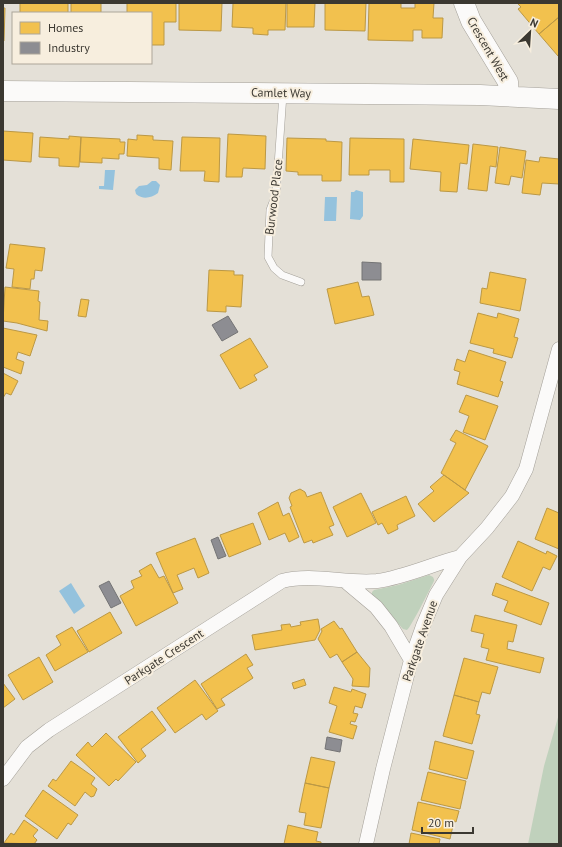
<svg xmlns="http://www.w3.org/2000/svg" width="562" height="847" font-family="'PT Sans',sans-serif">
  <rect width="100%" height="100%" fill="#e4e0d7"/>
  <path fill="#c0d1bc" d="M 429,575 L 433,577 C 434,580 435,579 433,583 C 430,589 410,629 407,630 L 403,629 L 372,595 L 372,592 L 374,590 L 398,585 Z
    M 559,714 L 559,844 L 528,844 L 544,766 Z"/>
  <path fill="#94c2dd" d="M 105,170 L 115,170 L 113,190 L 99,189 L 99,186 L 104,186 Z
    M 152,181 L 156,181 L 160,185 L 158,193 C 151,198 143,200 136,194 L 135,190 L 139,186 L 147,185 Z
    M 356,190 L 363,192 L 363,216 L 360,220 L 350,219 L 351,192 L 354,192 Z
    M 325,197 L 337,197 L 336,221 L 324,221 Z
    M 71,583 L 85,606 L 74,614 L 59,591 Z"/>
  <path fill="#f2c14e" stroke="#bb9845" d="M 20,3 L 68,3 L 68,13 L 20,13 Z
    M 71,3 L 101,3 L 101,13 L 71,13 Z
    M 127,3 L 176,3 L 176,22 L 164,22 L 164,45 L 151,45 L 151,13 L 127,13 Z
    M 179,3 L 222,3 L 221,31 L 179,30 Z
    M 233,3 L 286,3 L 285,30 L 268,30 L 268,35 L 253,34 L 253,28 L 232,27 Z
    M 287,3 L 315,3 L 314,27 L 287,27 Z
    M 325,3 L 366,3 L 365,31 L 325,30 Z
    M 369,3 L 401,3 L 401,8 L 415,8 L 415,3 L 434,3 L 433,18 L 443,18 L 442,38 L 422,38 L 422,30 L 413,30 L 413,41 L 368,40 Z
    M 517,3 L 559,3 L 559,17 L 539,34 L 518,9 L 521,7 Z
    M 3,8 L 5,8 L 4,41 L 3,41 Z
    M 559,17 L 559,54 L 558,56 L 539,34 Z
    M 3,131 L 33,133 L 31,162 L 3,160 Z
    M 228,134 L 266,136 L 265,169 L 243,168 L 242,177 L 226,177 Z
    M 137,135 L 153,136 L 153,140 L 173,141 L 171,170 L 159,169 L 159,158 L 127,156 L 128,139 L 137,140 Z
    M 69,136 L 81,137 L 79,167 L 59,166 L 59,158 L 39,157 L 40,137 L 69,139 Z
    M 81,137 L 120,139 L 120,142 L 125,142 L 124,154 L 119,154 L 119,159 L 102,158 L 102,163 L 80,162 Z
    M 182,137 L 220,138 L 219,182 L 204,181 L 205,171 L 180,171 Z
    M 287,138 L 326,139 L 326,141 L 342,142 L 341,181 L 322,181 L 322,175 L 298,175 L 298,172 L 286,171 Z
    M 350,138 L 404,139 L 404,182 L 390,182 L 390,170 L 369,170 L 369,175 L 349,175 Z
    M 413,139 L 469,145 L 467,164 L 460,163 L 457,192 L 440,191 L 441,172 L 410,169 Z
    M 473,144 L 498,147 L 496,167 L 490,166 L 487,191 L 468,189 Z
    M 500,147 L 526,151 L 522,178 L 511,176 L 509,185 L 495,183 Z
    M 540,157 L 559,159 L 559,184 L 542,183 L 540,195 L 522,193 L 526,160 L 539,162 Z
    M 10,244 L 45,248 L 42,271 L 35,270 L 34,279 L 31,279 L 30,289 L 12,287 L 14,269 L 6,268 Z
    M 209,270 L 234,271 L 234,275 L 243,275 L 241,307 L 226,306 L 226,312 L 207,311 Z
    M 490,272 L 526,279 L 520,311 L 480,303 L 482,288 L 487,289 Z
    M 358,282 L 362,297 L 369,296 L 374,315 L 335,324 L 327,289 Z
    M 5,287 L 39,291 L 38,301 L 40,302 L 39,320 L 48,321 L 47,331 L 17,323 L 3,321 Z
    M 81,299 L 89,300 L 86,317 L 78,316 Z
    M 478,313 L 497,318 L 498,313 L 519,319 L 514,337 L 518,338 L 512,358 L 493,353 L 494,349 L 470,343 Z
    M 3,328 L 37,335 L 30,356 L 18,352 L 16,359 L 24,362 L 21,374 L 3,367 Z
    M 250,338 L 268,367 L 254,375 L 257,380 L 240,389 L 220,355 Z
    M 469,350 L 506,362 L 500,381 L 503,382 L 498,397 L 457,384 L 460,372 L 454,370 L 457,359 L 465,362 Z
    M 3,373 L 18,381 L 11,395 L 6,393 L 3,398 Z
    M 466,395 L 498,406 L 485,440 L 463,432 L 469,416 L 459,412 Z
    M 456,430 L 488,446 L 465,490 L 441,473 L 456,443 L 450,440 Z
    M 444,475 L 469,493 L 434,522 L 418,504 L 434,491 L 430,487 Z
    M 300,489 L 305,492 L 307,497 L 321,492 L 334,525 L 329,527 L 333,535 L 313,543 L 312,540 L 304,543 L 290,507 L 292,506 L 289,498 L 291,493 Z
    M 361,493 L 376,523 L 347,537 L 333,507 Z
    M 406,496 L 415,516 L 397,525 L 398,529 L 388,534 L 382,523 L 378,525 L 372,512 Z
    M 278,502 L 283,516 L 289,513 L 299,537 L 289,542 L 285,533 L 269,540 L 258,513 Z
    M 547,508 L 559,513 L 559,549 L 535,539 Z
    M 253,523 L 261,544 L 229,557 L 220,535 Z
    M 195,538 L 209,573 L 198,578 L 194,568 L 177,575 L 183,589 L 173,593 L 156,553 Z
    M 518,541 L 546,554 L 547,551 L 557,556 L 550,570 L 543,567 L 532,591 L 502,577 Z
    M 151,564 L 159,578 L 164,576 L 178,603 L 136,626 L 120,596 L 134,588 L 131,581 L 142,576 L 139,571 Z
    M 496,583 L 549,603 L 541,625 L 504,611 L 508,601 L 492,595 Z
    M 110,612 L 122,633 L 89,652 L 77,631 Z
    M 475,615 L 517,625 L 513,642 L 508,641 L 507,649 L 544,658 L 540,673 L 486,660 L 489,649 L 481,647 L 484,634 L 471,631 Z
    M 318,619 L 320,630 L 315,640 L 255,650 L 252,635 L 282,630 L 281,625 L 290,624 L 291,627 L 301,625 L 300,622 Z
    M 334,621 L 340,629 L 342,628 L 357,652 L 342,662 L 337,654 L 330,658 L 318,639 L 322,631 L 321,629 Z
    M 72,627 L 88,652 L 55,671 L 46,655 L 61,645 L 56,636 Z
    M 357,652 L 370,668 L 369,687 L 352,686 L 353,679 L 342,662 Z
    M 246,654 L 253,665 L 247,668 L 253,678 L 221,699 L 225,705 L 217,709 L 201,684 Z
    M 39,657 L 53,682 L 23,700 L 8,675 Z
    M 464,658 L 498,667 L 490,694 L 482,692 L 479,702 L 454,695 Z
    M 304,679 L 306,685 L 294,689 L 292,683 Z
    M 195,680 L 218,711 L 206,720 L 202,714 L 175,733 L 157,708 Z
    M 3,683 L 15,699 L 3,708 Z
    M 334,687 L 351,692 L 352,689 L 366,694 L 362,708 L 355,706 L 353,713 L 358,714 L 355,722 L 351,721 L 350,724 L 357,726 L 353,739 L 329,732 L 337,706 L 329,703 Z
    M 454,695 L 479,702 L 476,714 L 480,715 L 472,744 L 443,736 Z
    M 152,711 L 166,730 L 141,749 L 146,756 L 138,763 L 118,737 Z
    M 106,733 L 136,762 L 118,781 L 116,779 L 109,786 L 76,755 L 88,742 L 92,747 Z
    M 435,741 L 474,751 L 467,779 L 429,769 Z
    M 311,757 L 335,762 L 329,788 L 305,783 Z
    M 71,761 L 95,778 L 91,784 L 97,789 L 94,796 L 91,797 L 85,792 L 75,806 L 48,786 L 53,779 L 56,781 Z
    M 428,772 L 466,781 L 460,809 L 421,800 Z
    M 305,783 L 329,788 L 321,828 L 304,825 L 306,813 L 299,812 Z
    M 43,790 L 78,815 L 71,825 L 68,823 L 57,839 L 25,816 Z
    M 418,802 L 459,811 L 456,822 L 454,821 L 450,839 L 412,830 Z
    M 24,820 L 38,830 L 33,836 L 37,840 L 34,844 L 4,843 L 11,833 L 14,835 Z
    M 288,825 L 318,832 L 316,841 L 321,842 L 321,844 L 284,844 Z
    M 411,833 L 440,839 L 439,844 L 409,844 Z"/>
  <path fill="#8d8d92" stroke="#747475" d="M 362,262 L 381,263 L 381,280 L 362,280 Z
    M 228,316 L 238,332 L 222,341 L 212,325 Z
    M 218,537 L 226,556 L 218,559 L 211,540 Z
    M 109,581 L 121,603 L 111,608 L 99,586 Z
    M 327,737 L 342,740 L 340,752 L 325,749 Z"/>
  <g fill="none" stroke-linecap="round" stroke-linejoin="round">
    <g stroke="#a4a099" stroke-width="8">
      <path id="lane" d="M 283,94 L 276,194 L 270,210 L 268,257 L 274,268 L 282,275 L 301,282"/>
    </g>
    <g stroke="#a4a099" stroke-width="15">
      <path id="street" d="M 345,581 L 376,607 L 391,626 L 411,660
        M 3,779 L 27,747 L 49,730 L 282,581 C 313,573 345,584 377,581 C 406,577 432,564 460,557
        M 366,844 L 383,769 L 411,660 L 423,626 L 436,595 L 460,557 L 487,528 L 512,496 L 526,469 L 559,349"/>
    </g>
    <g stroke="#a4a099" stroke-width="21">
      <path id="secondary" d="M 464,3 L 471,21 L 508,82 L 509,96
        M 3,91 L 480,95 L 559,99"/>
    </g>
    <use href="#lane" stroke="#fbfaf9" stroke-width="7"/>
    <use href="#street" stroke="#fbfaf9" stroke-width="14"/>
    <use href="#secondary" stroke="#fbfaf9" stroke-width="20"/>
  </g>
  <g text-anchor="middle" stroke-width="4" stroke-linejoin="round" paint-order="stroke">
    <g font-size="12" fill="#3b3831" stroke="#f7eede">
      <text transform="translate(488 49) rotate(60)" y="4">Crescent West</text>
      <text transform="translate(281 93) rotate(1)" y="4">Camlet Way</text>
      <text transform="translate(274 197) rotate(-83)" y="4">Burwood Place</text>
      <text transform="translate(420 641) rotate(-71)" y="4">Parkgate Avenue</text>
      <text transform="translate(164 657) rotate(-33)" y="4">Parkgate Crescent</text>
    </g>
  </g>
  <rect width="562" height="847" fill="none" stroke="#3b3831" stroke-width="8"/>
  <rect x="12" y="12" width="140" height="52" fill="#f7eede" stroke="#aca599"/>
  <rect x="20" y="22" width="20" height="12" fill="#f2c14e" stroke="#aca599"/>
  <text x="48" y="32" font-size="12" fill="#3b3831">Homes</text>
  <rect x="20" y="42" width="20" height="12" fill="#8d8d92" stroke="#aca599"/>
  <text x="48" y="52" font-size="12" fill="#3b3831">Industry</text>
  <g transform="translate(530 32) rotate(25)" stroke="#f7eede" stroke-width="3" paint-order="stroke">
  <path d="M0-3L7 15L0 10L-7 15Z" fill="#3b3831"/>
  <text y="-6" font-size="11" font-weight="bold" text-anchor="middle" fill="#3b3831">N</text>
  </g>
  <path d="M422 827v6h51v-6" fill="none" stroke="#3b3831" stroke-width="2"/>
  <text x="428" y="827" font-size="12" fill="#3b3831" stroke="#f7eede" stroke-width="3" paint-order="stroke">20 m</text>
</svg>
